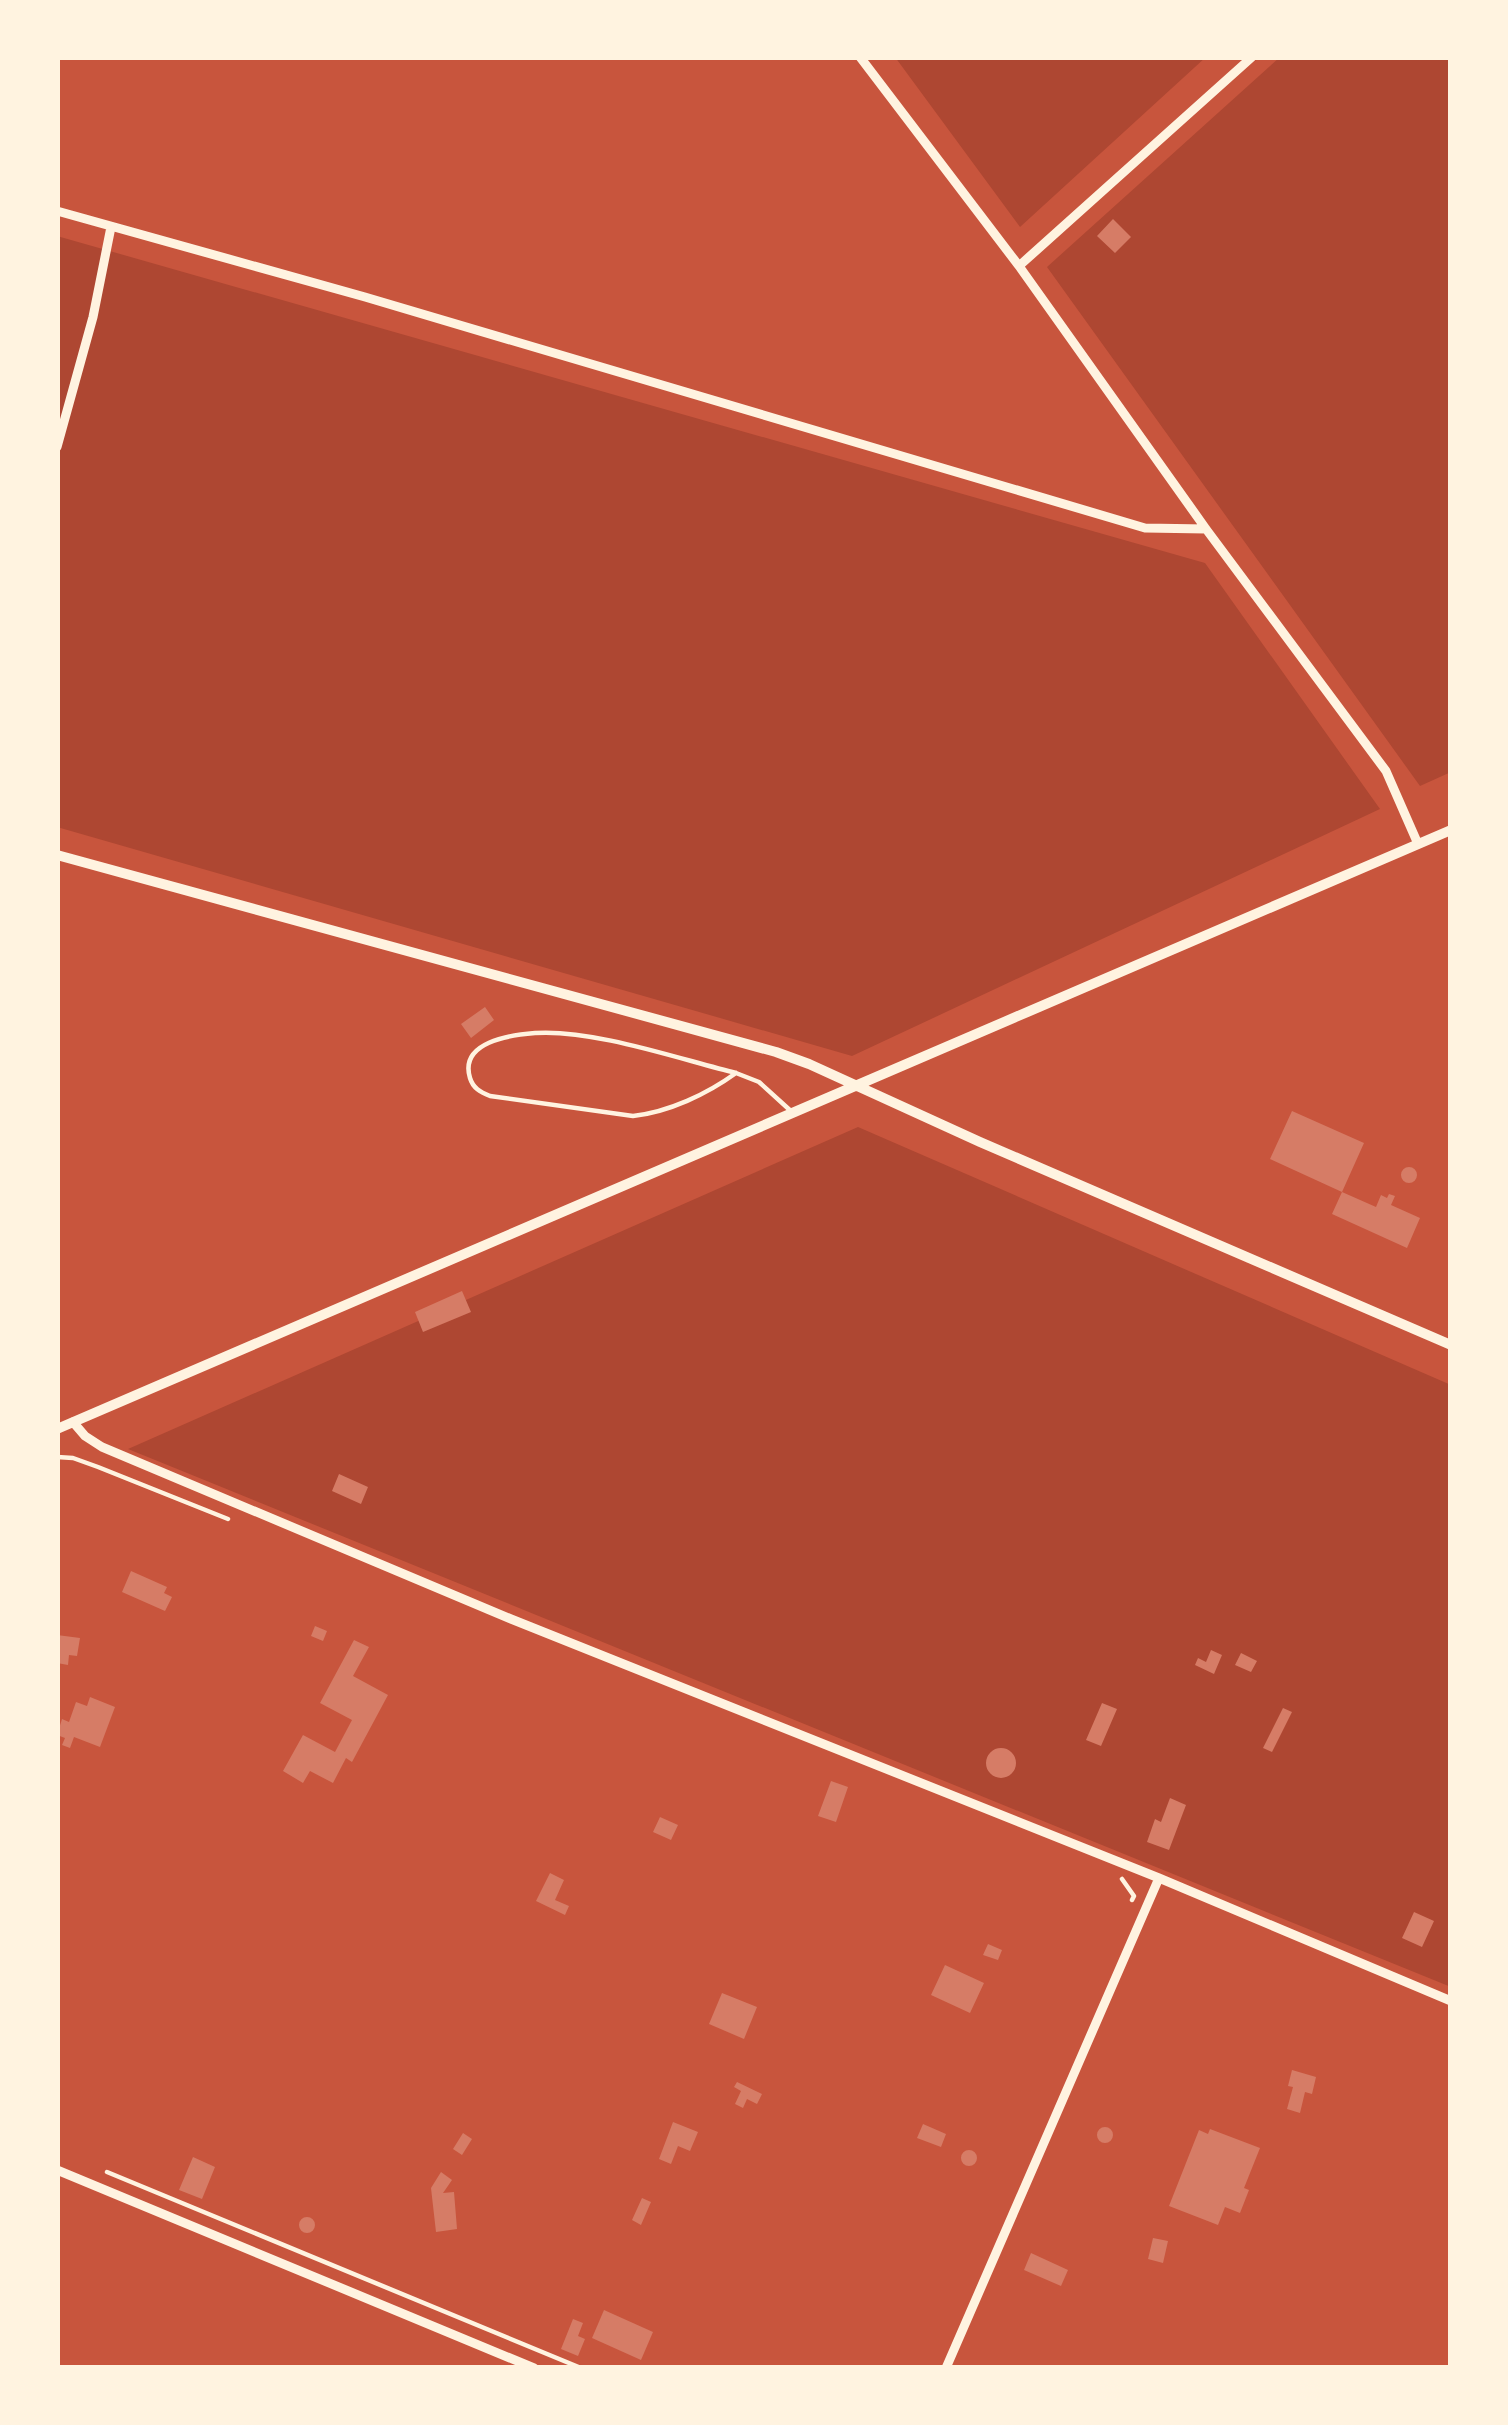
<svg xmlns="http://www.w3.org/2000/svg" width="1508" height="2425" font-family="'Zilla Slab',serif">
  <rect width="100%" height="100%" fill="#c8553d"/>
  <path fill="#ae4732" d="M 895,57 L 1206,57 L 1020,227 Z
    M 1280,57 L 1451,57 L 1451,772 L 1420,786 L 1047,267 Z
    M 57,236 L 1205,563 L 1380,809 L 852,1056 L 57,827 Z
    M 858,1127 L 1451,1385 L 1451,1987 L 128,1449 Z"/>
  <path fill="#d67c66" d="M 1113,219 L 1131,237 L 1115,253 L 1097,236 Z
    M 485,1007 L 494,1020 L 471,1038 L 461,1024 Z
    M 1292,1111 L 1364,1143 L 1342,1192 L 1270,1159 Z
    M1401 1175a8 8 0 1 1 16 0a8 8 0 1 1-16 0Z
    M 1342,1192 L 1376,1207 L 1381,1195 L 1387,1198 L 1389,1194 L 1395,1196 L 1391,1205 L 1420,1218 L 1407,1248 L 1332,1214 Z
    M 462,1291 L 471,1312 L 423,1332 L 415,1312 Z
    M 339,1474 L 368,1487 L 361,1504 L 332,1491 Z
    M 131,1571 L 167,1587 L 164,1593 L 172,1597 L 165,1611 L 122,1592 Z
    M 315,1626 L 327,1631 L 323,1641 L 311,1636 Z
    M 57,1635 L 80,1638 L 77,1656 L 69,1655 L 68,1665 L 57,1663 Z
    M 354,1640 L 369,1647 L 353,1676 L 388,1695 L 352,1762 L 346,1758 L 333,1783 L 310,1771 L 303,1783 L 283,1771 L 303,1735 L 335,1752 L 352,1720 L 320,1703 Z
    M 1211,1650 L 1222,1655 L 1214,1674 L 1195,1665 L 1198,1658 L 1206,1662 Z
    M 1241,1653 L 1257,1661 L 1251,1672 L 1235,1665 Z
    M 90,1697 L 115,1707 L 100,1747 L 74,1737 L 70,1748 L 62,1745 L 65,1738 L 57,1735 L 62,1719 L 69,1722 L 76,1702 L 87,1706 Z
    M 1102,1703 L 1117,1709 L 1101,1746 L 1086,1740 Z
    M 1283,1708 L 1292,1712 L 1272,1752 L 1263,1748 Z
    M986 1763a15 15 0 1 1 30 0a15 15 0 1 1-30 0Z
    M 831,1781 L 848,1787 L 836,1822 L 818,1816 Z
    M 1170,1798 L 1186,1805 L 1169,1850 L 1147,1842 L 1155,1819 L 1161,1822 Z
    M 660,1817 L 678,1825 L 671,1840 L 653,1832 Z
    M 550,1873 L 564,1880 L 555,1900 L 569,1906 L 565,1915 L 536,1901 Z
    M 1414,1912 L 1434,1921 L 1422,1947 L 1402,1938 Z
    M 988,1944 L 1002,1950 L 998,1960 L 983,1955 Z
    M 945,1965 L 984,1983 L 970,2013 L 931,1995 Z
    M 722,1993 L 757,2007 L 744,2039 L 709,2024 Z
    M 1292,2070 L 1316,2077 L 1312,2094 L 1305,2092 L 1300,2113 L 1287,2109 L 1293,2087 L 1288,2086 Z
    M 737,2082 L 762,2094 L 757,2104 L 747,2099 L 743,2108 L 735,2104 L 741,2091 L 734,2087 Z
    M 673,2122 L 698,2132 L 690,2151 L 678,2146 L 671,2164 L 659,2159 Z
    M 923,2124 L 946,2134 L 941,2147 L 917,2138 Z
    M1097 2135a8 8 0 1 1 16 0a8 8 0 1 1-16 0Z
    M 1210,2129 L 1260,2148 L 1244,2188 L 1249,2190 L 1240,2213 L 1225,2207 L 1218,2225 L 1169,2206 L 1199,2130 L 1208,2134 Z
    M 463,2133 L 472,2139 L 462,2155 L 453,2149 Z
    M961 2158a8 8 0 1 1 16 0a8 8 0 1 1-16 0Z
    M 193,2157 L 215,2167 L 202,2199 L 179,2190 Z
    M 441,2172 L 452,2180 L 443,2193 L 454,2192 L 457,2229 L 436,2232 L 431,2188 Z
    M 642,2198 L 651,2202 L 641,2225 L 632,2220 Z
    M299 2225a8 8 0 1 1 16 0a8 8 0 1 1-16 0Z
    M 1153,2238 L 1168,2241 L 1163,2263 L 1148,2259 Z
    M 1031,2253 L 1068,2270 L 1061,2286 L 1024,2270 Z
    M 604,2310 L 653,2332 L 641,2360 L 592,2338 Z
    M 573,2319 L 583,2323 L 578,2336 L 585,2339 L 578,2356 L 561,2349 Z"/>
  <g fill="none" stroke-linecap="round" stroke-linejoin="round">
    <path stroke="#fff3e0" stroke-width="4.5" d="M 57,1457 L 73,1458 L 98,1467 L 228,1519
      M 1122,1879 L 1134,1896 L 1132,1900
      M 107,2172 L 581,2368"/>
    <path stroke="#fff3e0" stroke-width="4.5" d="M 736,1073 C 707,1094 669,1112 633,1116 L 490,1096 C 480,1092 473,1088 470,1078 C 459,1042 510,1035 535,1033 C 593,1029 679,1059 736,1073 L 759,1082 L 792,1112"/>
    <path stroke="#fff3e0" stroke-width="9" d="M 860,57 L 1019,266 L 1206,529 L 1386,771 L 1418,844
      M 57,211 L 365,297 L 1145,528 L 1206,529
      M 1019,266 L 1252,57
      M 57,447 L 93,317 L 111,227
      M 73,1422 L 85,1436 L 102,1447 L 511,1619 L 1159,1878 L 1451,2001
      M 57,2170 L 534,2368
      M 946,2368 L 1159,1878"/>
    <path stroke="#fff3e0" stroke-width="10" d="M 57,855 L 776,1052 L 809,1064 L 980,1142 L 1451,1345
      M 57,1429 L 1451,830"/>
  </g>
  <rect width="1508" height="2425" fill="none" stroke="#fff3e0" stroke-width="120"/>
</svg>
